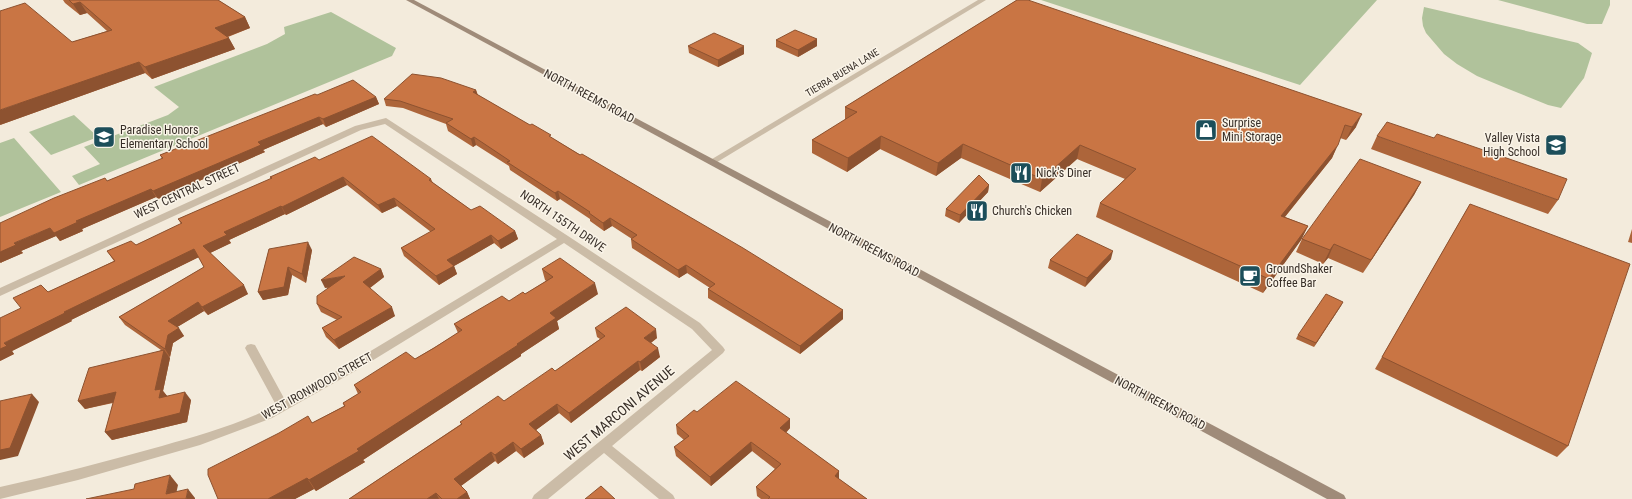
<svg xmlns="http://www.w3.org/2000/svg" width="1632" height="499" font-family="'Roboto Condensed',sans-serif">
  <rect width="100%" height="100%" fill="#f3ebdc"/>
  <path fill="#b0c29b" d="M 1041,0 L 1377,0 L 1300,85 Z
    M 1498,0 L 1610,0 L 1610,5 L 1602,24 L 1587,24 Z
    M 1424,7 L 1578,43 L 1592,53 L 1584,78 L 1561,108 L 1548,105 L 1506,88 L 1477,76 L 1457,64 L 1444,54 L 1426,33 L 1423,26 L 1422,18 Z
    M 331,12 L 396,48 L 392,56 L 79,185 L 72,176 L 100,164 L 84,147 L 168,115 L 179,107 L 154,87 L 267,44 L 285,34 L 284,27 Z
    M 74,115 L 98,137 L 51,155 L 29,132 Z
    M 14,138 L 61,192 L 0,217 L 0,143 Z"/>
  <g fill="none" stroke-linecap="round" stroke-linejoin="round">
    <path fill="#cbbca7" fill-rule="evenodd" d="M 978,0 L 986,0 L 714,164 L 711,165 L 707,162 Z
      M 386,118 L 568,236 L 700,323 L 723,347 L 725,350 L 723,353 L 612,446 L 673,495 L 675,499 L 659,499 L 604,453 L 548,499 L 532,499 L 534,495 L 712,350 L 692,329 L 564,243 L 357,370 L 272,418 L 200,445 L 78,480 L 0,499 L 0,487 C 54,475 108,461 162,446 C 200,435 241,424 276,405 L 245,348 L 247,345 L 251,344 L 255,345 L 285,400 L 349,364 L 557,239 L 385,124 L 361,130 L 0,296 L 0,288 L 355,126 Z"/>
    <path fill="#9f8b79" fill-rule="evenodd" d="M 406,0 L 414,0 L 1344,495 L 1346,499 L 1327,499 Z"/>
  </g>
  <path fill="#ad653a" d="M 63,0 L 218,0 L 245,17 L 250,28 L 228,37 L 235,49 L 152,79 L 145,73 L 0,125 L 72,42 L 107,31 L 87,13 L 80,15 L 65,3 Z
    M 1017,0 L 1356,127 L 1346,140 L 1340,138 L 1332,158 L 1285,217 L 1308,226 L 1301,240 L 1263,293 L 1096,217 L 1100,203 L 1125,179 L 1077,159 L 1040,192 L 961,158 L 936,176 L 880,149 L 847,172 L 812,153 L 812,140 L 845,120 L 845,107 Z
    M 817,39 L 817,46 L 798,57 L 776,47 L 776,40 Z
    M 688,46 L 744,54 L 718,67 L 689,53 Z
    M 476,90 L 478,95 L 552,138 L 843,310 L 843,319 L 800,354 L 708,298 L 708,289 L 710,288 L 687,273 L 679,278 L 632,248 L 631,239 L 632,239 L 612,226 L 604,231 L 590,221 L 590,219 L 560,199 L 557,201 L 510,170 L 509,166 L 476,145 L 473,147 L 448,131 L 446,124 L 403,108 L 386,106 L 384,99 Z
    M 317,95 L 376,97 L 379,104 L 326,127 L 323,124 L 263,150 L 265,152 L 158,199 L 156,197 L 82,229 L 83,231 L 60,241 L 56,236 L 21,251 L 23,253 L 0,263 L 107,181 L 162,159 L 160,155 Z
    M 1377,136 L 1558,200 L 1548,214 L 1371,149 Z
    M 319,160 L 431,179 L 433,183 L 471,210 L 515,231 L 518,239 L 501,249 L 494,243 L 465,260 L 454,266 L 457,274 L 439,285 L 404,256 L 401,248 L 431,232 L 397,206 L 382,213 L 347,185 L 286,215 L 285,214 L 229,240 L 231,243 L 210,253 L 248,294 L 208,315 L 204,311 L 177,327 L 184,336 L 173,343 L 170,357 L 168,356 L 170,358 L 163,391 L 167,396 L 191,400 L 187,422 L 112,440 L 105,432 L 113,403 L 85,409 L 78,401 L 161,350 L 125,325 L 119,317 L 204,267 L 199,257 L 71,320 L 72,321 L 12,351 L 14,354 L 0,361 L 21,308 L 48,292 L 114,261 L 107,251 L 136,245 L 181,224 L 178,219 L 271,179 L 270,177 Z
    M 1421,182 L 1414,195 L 1363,273 L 1328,258 L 1323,264 L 1296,252 L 1302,239 Z
    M 989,185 L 988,192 L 959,223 L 945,216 L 946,209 Z
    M 1470,204 L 1568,446 L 1557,457 L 1375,369 Z
    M 1632,229 L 1632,243 L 1628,242 Z
    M 269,249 L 312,250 L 306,283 L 292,275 L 288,295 L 263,300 L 258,292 Z
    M 1111,259 L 1085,287 L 1048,268 L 1050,260 Z
    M 381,269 L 384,277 L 370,288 L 395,316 L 339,349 L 326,337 L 322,328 L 337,320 L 321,312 L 317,304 L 328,288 L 325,288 Z
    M 542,269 L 598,294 L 557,321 L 559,329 L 521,354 L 521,356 L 363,460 L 365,462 L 316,491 L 314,489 L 295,499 L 218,499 L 312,423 L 344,406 L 343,403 L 358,394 L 354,385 L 415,359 L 458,333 L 454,324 L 525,294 L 546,281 L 545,280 Z
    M 1343,302 L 1314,347 L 1296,339 L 1298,335 Z
    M 595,328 L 657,338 L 651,343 L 660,357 L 642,371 L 640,370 L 571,423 L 559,413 L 536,430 L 541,435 L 544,444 L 524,458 L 516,451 L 498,464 L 495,461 L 461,486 L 467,492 L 470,499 L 349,499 L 461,424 L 460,422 L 504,401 L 555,371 L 600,339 L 597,337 Z
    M 697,412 L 790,419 L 790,428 L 786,433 L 839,471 L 839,479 L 867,499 L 761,499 L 757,496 L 756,487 L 775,469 L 752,451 L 711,486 L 676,456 L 674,447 L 684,440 L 677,434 L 676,425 Z"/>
  <path fill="#8d5230" d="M 80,2 L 87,13 L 80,15 L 73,4 Z
    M 245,17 L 250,28 L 221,39 L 215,28 Z
    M 229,38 L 235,49 L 152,79 L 145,67 Z
    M 817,39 L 817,46 L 798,57 L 798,50 Z
    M 744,46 L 744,54 L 718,67 L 718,60 Z
    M 139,62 L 145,73 L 0,125 L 0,110 Z
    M 476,90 L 478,97 L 473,92 Z
    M 376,97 L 379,104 L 326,127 L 323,119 Z
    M 1362,114 L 1356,127 L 1346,140 L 1352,127 Z
    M 319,117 L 323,124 L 263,150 L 265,152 L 158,199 L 153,191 L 258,142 Z
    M 881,136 L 880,149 L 847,172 L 848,158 Z
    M 474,137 L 476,145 L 473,147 L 471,139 Z
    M 963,144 L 961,158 L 936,176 L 938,163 Z
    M 1080,145 L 1077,159 L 1040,192 L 1042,179 Z
    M 1338,145 L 1332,158 L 1275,229 L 1281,216 Z
    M 343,177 L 347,185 L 286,215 L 282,207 Z
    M 1421,182 L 1414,195 L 1363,273 L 1371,260 Z
    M 989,185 L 988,192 L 959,223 L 960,215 Z
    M 151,189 L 156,197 L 82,229 L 83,231 L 60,241 L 54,233 L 76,221 Z
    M 558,191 L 560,199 L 557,201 L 555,193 Z
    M 394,198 L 397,206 L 382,213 L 378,205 Z
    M 281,206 L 285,214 L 229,240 L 231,243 L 208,254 L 203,246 L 224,232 Z
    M 610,218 L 612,226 L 604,231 L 603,223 Z
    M 1308,226 L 1301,240 L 1263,293 L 1269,279 Z
    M 50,228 L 56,236 L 21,251 L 23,253 L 0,263 L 0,252 L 14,243 Z
    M 515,231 L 518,239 L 501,249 L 498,241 Z
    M 491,235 L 494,243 L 454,266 L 457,274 L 439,285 L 436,276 L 447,260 Z
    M 308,242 L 312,250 L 306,283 L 302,274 Z
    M 1334,244 L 1328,258 L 1323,264 L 1330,250 Z
    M 194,249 L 199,257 L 71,320 L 72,321 L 12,351 L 14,354 L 0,361 L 0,349 L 4,343 L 64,312 Z
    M 1113,251 L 1111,259 L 1085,287 L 1087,278 Z
    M 686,265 L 687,273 L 679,278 L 678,270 Z
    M 288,267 L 292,275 L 288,295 L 263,300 L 258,292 Z
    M 381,269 L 384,277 L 367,290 L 363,282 Z
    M 345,276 L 349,284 L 325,288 L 321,280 Z
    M 595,283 L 598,294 L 557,321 L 559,329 L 521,354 L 521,356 L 363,460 L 365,462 L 316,491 L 309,480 L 517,344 L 550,313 Z
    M 244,285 L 248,294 L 208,315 L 202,307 Z
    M 198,302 L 204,311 L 174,329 L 168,321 Z
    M 1343,302 L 1341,306 L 1314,347 L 1316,343 Z
    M 392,307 L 395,316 L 339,349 L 334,340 Z
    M 843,310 L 843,319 L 800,354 L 800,346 Z
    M 179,328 L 184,336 L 173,343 L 170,357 L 165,349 L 168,335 Z
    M 656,329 L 657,338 L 645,347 L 644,338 Z
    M 658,348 L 660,357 L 642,371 L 640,362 Z
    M 164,350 L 170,358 L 163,391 L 168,397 L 159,398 L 155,390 Z
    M 638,361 L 640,370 L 571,423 L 569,413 Z
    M 116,392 L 123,400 L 85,409 L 78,401 Z
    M 185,392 L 191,400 L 187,422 L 112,440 L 105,432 Z
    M 32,394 L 39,402 L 18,456 L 0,460 L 0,450 Z
    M 557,404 L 559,413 L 532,433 L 529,424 Z
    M 790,419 L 790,428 L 780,438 L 780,428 Z
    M 541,435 L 544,444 L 524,458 L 521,449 Z
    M 513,442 L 516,451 L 498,464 L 495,455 Z
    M 751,442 L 752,451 L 711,486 L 710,477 Z
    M 491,452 L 495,461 L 458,488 L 454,479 Z
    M 839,471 L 839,481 L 835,476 Z
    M 170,475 L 178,485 L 175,499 L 166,494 Z
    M 307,478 L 314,489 L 295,499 L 268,499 Z
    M 188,489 L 195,498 L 195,499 L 186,499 Z
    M 467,492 L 470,499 L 457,499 Z
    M 436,493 L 439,499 L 427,499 Z"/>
  <path fill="#c97544" stroke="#8d5230" d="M 69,0 L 218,0 L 245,17 L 215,28 L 229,38 L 145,67 L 139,62 L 0,110 L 0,11 L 25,3 L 72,42 L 112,30 L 80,2 L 73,4 Z
    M 1017,0 L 1028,0 L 1362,114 L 1352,127 L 1345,125 L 1338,145 L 1281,216 L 1308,226 L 1269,279 L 1100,203 L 1136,169 L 1080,145 L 1042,179 L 963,144 L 938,163 L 881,136 L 848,158 L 812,140 L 857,112 L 845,107 Z
    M 795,30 L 817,39 L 798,50 L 776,40 Z
    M 714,33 L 744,46 L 718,60 L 688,46 Z
    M 412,74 L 441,78 L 476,90 L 473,92 L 530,125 L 532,124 L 551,135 L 549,136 L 580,155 L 582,154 L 743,248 L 843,310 L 800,346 L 708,289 L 715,284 L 686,265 L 678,270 L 631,239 L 637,235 L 610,218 L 603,223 L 589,213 L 590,212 L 558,191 L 555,193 L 507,162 L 510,161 L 474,137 L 471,139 L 446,123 L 453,119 L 400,101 L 384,99 Z
    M 353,80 L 376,97 L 323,119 L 319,117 L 258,142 L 261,145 L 153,191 L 151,189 L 76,221 L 78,222 L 54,233 L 50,228 L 14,243 L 16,245 L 0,252 L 0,223 L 54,198 L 105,178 L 107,181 L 163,158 L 160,155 L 315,94 L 317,95 Z
    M 1387,122 L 1434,138 L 1437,134 L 1567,179 L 1558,200 L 1377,136 Z
    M 372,136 L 431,179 L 429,180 L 471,210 L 480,206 L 515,231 L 498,241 L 491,235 L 463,251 L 447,260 L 454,266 L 436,276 L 401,248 L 435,229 L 394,198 L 378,205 L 343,177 L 282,207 L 281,206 L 224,232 L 227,235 L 203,246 L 244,285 L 202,307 L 198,302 L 168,321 L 179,328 L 168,335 L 165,349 L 119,317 L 204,267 L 194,249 L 64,312 L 65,313 L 4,343 L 7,346 L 0,349 L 0,318 L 21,308 L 13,298 L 41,285 L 48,292 L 115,261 L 107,251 L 131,241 L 136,245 L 182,223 L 178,219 L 272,178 L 270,177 L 315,157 L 319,160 Z
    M 1360,159 L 1421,182 L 1371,260 L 1334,244 L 1330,250 L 1302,239 Z
    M 979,175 L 989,185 L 960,215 L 946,209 Z
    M 1470,204 L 1630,264 L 1568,446 L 1382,357 Z
    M 1077,234 L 1113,251 L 1087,278 L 1050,260 Z
    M 308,242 L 302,274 L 288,267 L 284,287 L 258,292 L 269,249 Z
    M 354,257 L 381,269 L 363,282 L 392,307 L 334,340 L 322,328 L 342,317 L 317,304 L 317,296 L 345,276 L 321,280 Z
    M 560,258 L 595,283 L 550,313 L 556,318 L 517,344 L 518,345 L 357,449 L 359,451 L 309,480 L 307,478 L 268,499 L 218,499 L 208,475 L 208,469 L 279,433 L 308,416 L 312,423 L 345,406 L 343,403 L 361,392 L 354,385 L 406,352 L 415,359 L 434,348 L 462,330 L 454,324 L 502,296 L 509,301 L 523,292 L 525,294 L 553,277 L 542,269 Z
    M 1326,294 L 1343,302 L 1316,343 L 1298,335 Z
    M 626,307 L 656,329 L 644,338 L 658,348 L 640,362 L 638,361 L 569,413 L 557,404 L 529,424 L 541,435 L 521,449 L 513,442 L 495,455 L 491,452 L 454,479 L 467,492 L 457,499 L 442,499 L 436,493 L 427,499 L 349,499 L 462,424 L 460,422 L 498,396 L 504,401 L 552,368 L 555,371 L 605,336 L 595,328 Z
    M 164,350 L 155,390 L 161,389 L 159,398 L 185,392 L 180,413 L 105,432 L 116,392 L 78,401 L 89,368 Z
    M 736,381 L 790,419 L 780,428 L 839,471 L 835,476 L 867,499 L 768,499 L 770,497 L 756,487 L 781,464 L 751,442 L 710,477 L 674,447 L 689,436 L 676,425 L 694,410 L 697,412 Z
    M 32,394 L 10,448 L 0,450 L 0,401 Z
    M 170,475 L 166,494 L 188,489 L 186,499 L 86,499 L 134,489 L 135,484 Z
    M 601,486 L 615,499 L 585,499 Z"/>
  <defs>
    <g id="shop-square" transform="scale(1.15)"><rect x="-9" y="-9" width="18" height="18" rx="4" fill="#1c4e5a" stroke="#faf4e8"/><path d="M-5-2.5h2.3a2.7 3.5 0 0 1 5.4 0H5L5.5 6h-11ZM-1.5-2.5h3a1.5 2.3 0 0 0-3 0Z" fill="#fff"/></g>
    <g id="school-square" transform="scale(1.15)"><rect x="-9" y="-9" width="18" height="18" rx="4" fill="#1c4e5a" stroke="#faf4e8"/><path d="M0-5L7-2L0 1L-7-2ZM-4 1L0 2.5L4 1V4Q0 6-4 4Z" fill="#fff"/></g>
    <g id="restaurant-square" transform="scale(1.15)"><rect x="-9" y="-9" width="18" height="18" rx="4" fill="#1c4e5a" stroke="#faf4e8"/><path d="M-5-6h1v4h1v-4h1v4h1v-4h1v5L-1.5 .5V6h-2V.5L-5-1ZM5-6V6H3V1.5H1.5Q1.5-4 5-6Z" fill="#fff"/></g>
    <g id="cafe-square" transform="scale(1.15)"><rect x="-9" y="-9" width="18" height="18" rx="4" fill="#1c4e5a" stroke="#faf4e8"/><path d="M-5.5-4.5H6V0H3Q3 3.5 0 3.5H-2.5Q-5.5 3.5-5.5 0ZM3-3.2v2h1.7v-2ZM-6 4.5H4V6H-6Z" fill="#fff"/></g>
  </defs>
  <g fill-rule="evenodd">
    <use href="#shop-square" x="1206" y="130"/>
    <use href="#school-square" x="104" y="137"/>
    <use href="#school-square" x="1556" y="145"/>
    <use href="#restaurant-square" x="1021" y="173"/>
    <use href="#restaurant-square" x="977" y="211"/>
    <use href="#cafe-square" x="1250" y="276"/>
  </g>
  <g text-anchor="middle" stroke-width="3" stroke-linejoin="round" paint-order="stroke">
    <g font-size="10" fill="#382f28" stroke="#faf4e8">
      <text transform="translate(842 72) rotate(-31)" y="4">TIERRA BUENA LANE</text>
    </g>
    <g font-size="12" fill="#382f28" stroke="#faf4e8">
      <text transform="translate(589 96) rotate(28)" y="4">NORTH REEMS ROAD</text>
      <text transform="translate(187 191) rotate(-25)" y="4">WEST CENTRAL STREET</text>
      <text transform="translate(563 221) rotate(34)" y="4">NORTH 155TH DRIVE</text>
      <text transform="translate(874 250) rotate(28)" y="4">NORTH REEMS ROAD</text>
      <text transform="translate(317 386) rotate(-29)" y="4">WEST IRONWOOD STREET</text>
      <text transform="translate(1160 403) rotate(28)" y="4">NORTH REEMS ROAD</text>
    </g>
    <g font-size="12" fill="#382f28" stroke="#faf4e8" text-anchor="start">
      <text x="1222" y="127">Surprise<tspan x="1222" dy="14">Mini Storage</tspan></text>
      <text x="120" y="134">Paradise Honors<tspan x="120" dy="14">Elementary School</tspan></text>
      <text x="1540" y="142" text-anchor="end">Valley Vista<tspan x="1540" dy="14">High School</tspan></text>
      <text x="1036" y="177">Nick's Diner</text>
      <text x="992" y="215">Church's Chicken</text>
      <text x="1266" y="273">GroundShaker<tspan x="1266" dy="14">Coffee Bar</tspan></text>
    </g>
    <g font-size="14" fill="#382f28" stroke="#faf4e8">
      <text transform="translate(619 413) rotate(-40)" y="5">WEST MARCONI AVENUE</text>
    </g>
  </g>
</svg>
